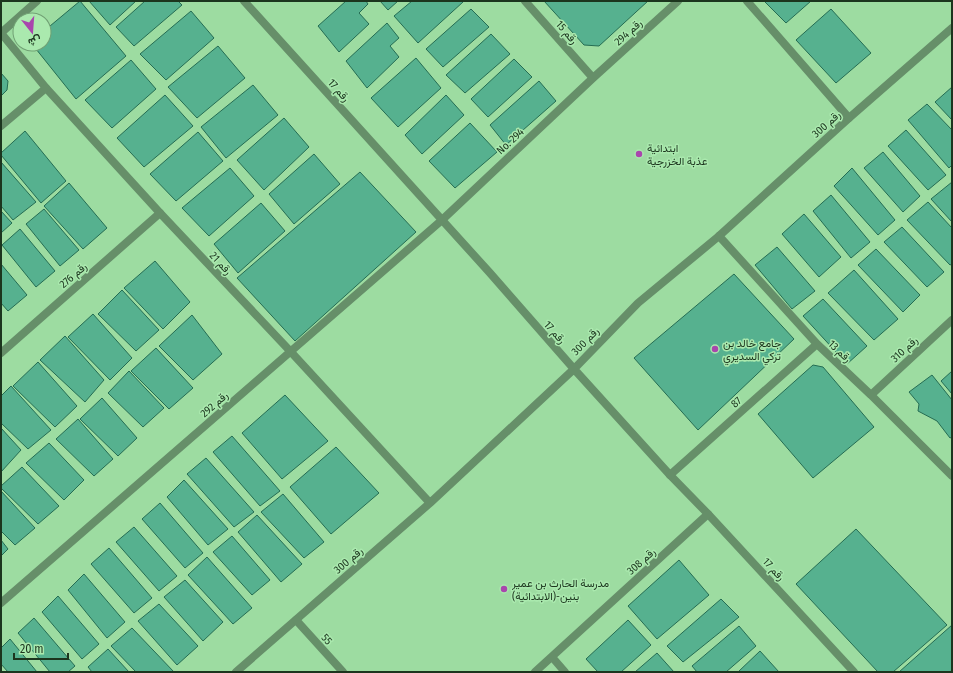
<svg xmlns="http://www.w3.org/2000/svg" width="953" height="673" font-family="'Fira Sans Condensed',Vazirmatn,sans-serif">
  <rect width="100%" height="100%" fill="#9ddca1"/>
  <path fill="#56b18f" stroke="#256d53" d="M 80,1 L 126,56 L 76,99 L 32,44 L 44,44 L 44,31 Z
    M 89,1 L 136,1 L 110,25 Z
    M 145,1 L 178,1 L 182,5 L 134,46 L 116,27 Z
    M 346,1 L 366,1 L 368,4 L 359,13 L 369,24 L 339,52 L 318,26 Z
    M 380,1 L 398,1 L 388,10 Z
    M 412,1 L 462,1 L 463,2 L 418,43 L 394,16 Z
    M 544,1 L 648,1 L 599,46 L 584,45 Z
    M 764,1 L 811,1 L 786,23 Z
    M 471,9 L 489,27 L 443,67 L 426,49 Z
    M 831,9 L 871,53 L 836,83 L 796,40 Z
    M 191,11 L 214,38 L 166,80 L 140,54 Z
    M 387,23 L 399,38 L 390,46 L 399,57 L 367,88 L 346,61 Z
    M 491,34 L 510,54 L 465,93 L 446,75 Z
    M 218,46 L 245,78 L 197,118 L 168,87 Z
    M 416,58 L 441,88 L 398,127 L 371,98 Z
    M 514,59 L 532,77 L 488,117 L 471,99 Z
    M 131,60 L 156,89 L 112,128 L 85,100 Z
    M 1,73 L 8,81 L 7,90 L 1,96 Z
    M 539,81 L 556,101 L 506,145 L 490,125 Z
    M 253,85 L 278,115 L 226,158 L 201,127 Z
    M 952,87 L 952,120 L 935,102 Z
    M 165,95 L 193,126 L 144,167 L 117,138 Z
    M 446,95 L 464,115 L 422,154 L 405,135 Z
    M 927,104 L 952,130 L 952,165 L 949,168 L 908,120 Z
    M 284,118 L 309,147 L 264,190 L 237,160 Z
    M 470,123 L 497,152 L 455,188 L 429,161 Z
    M 906,130 L 946,175 L 928,190 L 888,146 Z
    M 25,131 L 66,181 L 41,203 L 1,155 L 1,153 Z
    M 198,132 L 223,161 L 176,201 L 150,174 Z
    M 883,152 L 920,196 L 903,212 L 864,168 Z
    M 314,154 L 340,184 L 294,224 L 269,194 Z
    M 1,162 L 36,202 L 13,220 L 1,206 Z
    M 230,168 L 254,196 L 209,236 L 182,208 Z
    M 852,168 L 895,220 L 878,235 L 834,186 Z
    M 360,172 L 416,232 L 295,341 L 237,278 Z
    M 952,182 L 952,222 L 931,199 Z
    M 69,183 L 107,228 L 83,249 L 44,206 Z
    M 831,195 L 870,242 L 851,258 L 813,211 Z
    M 928,202 L 952,228 L 952,264 L 950,265 L 907,220 Z
    M 261,203 L 285,231 L 238,273 L 214,244 Z
    M 44,209 L 79,250 L 60,266 L 26,224 Z
    M 1,211 L 12,223 L 1,233 Z
    M 804,214 L 841,257 L 819,277 L 782,234 Z
    M 902,227 L 944,272 L 927,287 L 884,242 Z
    M 20,229 L 55,271 L 36,287 L 2,245 Z
    M 777,247 L 815,291 L 792,309 L 755,265 Z
    M 876,249 L 920,295 L 903,312 L 858,265 Z
    M 155,261 L 190,302 L 163,329 L 124,288 Z
    M 1,264 L 27,295 L 8,311 L 1,303 Z
    M 854,270 L 898,319 L 874,340 L 828,293 Z
    M 734,274 L 794,339 L 698,430 L 634,358 Z
    M 122,290 L 159,330 L 136,351 L 98,314 Z
    M 823,299 L 867,346 L 847,364 L 803,316 Z
    M 93,314 L 132,358 L 110,380 L 68,337 Z
    M 192,315 L 222,354 L 193,380 L 159,346 Z
    M 65,336 L 104,380 L 85,402 L 40,360 Z
    M 156,348 L 193,388 L 169,409 L 131,371 Z
    M 38,362 L 77,406 L 55,427 L 13,386 Z
    M 813,365 L 823,367 L 874,427 L 813,478 L 758,414 Z
    M 129,371 L 164,408 L 143,427 L 108,393 Z
    M 952,371 L 952,394 L 941,381 Z
    M 932,375 L 952,400 L 952,437 L 950,438 L 937,421 L 918,411 L 919,404 L 909,392 Z
    M 11,386 L 51,430 L 28,449 L 1,423 L 1,396 Z
    M 285,395 L 328,441 L 282,479 L 242,433 Z
    M 102,398 L 137,438 L 118,456 L 80,419 Z
    M 78,419 L 113,459 L 94,476 L 56,439 Z
    M 1,428 L 21,450 L 1,472 Z
    M 232,436 L 280,491 L 260,506 L 213,452 Z
    M 49,443 L 84,480 L 64,500 L 26,463 Z
    M 336,447 L 379,493 L 331,534 L 290,487 Z
    M 206,458 L 254,512 L 234,527 L 187,474 Z
    M 22,467 L 59,506 L 38,524 L 1,488 L 1,486 Z
    M 184,480 L 228,529 L 208,545 L 167,497 Z
    M 1,491 L 35,528 L 15,545 L 1,531 Z
    M 283,494 L 324,542 L 304,558 L 261,512 Z
    M 160,503 L 203,553 L 185,568 L 142,519 Z
    M 257,515 L 302,564 L 281,582 L 238,532 Z
    M 134,527 L 177,576 L 159,591 L 116,542 Z
    M 856,529 L 947,625 L 893,672 L 878,672 L 796,584 Z
    M 232,536 L 270,580 L 252,595 L 213,552 Z
    M 1,540 L 8,549 L 1,556 Z
    M 109,548 L 152,598 L 134,613 L 91,564 Z
    M 207,557 L 252,608 L 233,624 L 188,575 Z
    M 679,560 L 709,595 L 657,639 L 628,606 Z
    M 84,574 L 125,622 L 107,638 L 68,590 Z
    M 185,580 L 223,622 L 203,641 L 164,597 Z
    M 58,596 L 99,644 L 82,659 L 42,612 Z
    M 721,599 L 739,617 L 683,662 L 667,646 Z
    M 159,604 L 198,646 L 177,665 L 138,621 Z
    M 34,618 L 75,666 L 68,672 L 50,672 L 18,633 Z
    M 628,620 L 651,645 L 621,672 L 598,672 L 586,659 Z
    M 952,625 L 952,672 L 899,672 Z
    M 739,626 L 756,646 L 726,672 L 697,672 L 692,666 Z
    M 132,628 L 174,672 L 136,672 L 111,646 Z
    M 10,639 L 37,672 L 8,672 L 1,664 L 1,648 Z
    M 108,649 L 129,672 L 92,672 L 88,667 Z
    M 760,651 L 779,672 L 738,672 Z
    M 657,653 L 674,672 L 635,672 Z"/>
  <g fill="none" stroke-linecap="round" stroke-linejoin="round">
    <path stroke="#668f69" stroke-width="8" d="M 244,1 L 490,273 L 574,369 L 670,475 L 708,514 L 854,672
      M 1,33 L 46,88 L 160,213 L 291,352 L 430,503
      M 236,672 L 430,503 L 574,369 L 638,303 L 719,236 L 849,118 L 952,28"/>
    <path stroke="#668f69" stroke-width="8" d="M 525,1 L 593,78
      M 747,1 L 849,118
      M 1,33 L 37,1
      M 1,126 L 46,88
      M 719,236 L 817,344 L 871,395 L 952,476
      M 1,353 L 160,213
      M 871,395 L 952,320
      M 670,475 L 817,344
      M 1,603 L 442,220 L 593,78 L 678,1
      M 296,620 L 343,672
      M 552,657 L 565,672
      M 535,672 L 708,514"/>
  </g>
  <g fill="#a946ad" stroke="#aae9ae" stroke-width="1.5">
    <circle cx="639" cy="154" r="4"/>
    <circle cx="715" cy="349" r="4"/>
    <circle cx="504" cy="589" r="4"/>
  </g>
  <g text-anchor="middle" stroke-width="3" stroke-linejoin="round" paint-order="stroke">
    <g font-size="11" fill="#1c351e" stroke="#aae9ae">
      <text transform="translate(567 32) rotate(49)" y="4">رقم 15</text>
      <text transform="translate(628 32) rotate(-42)" y="4">رقم 294</text>
      <text transform="translate(339 90) rotate(48)" y="4">رقم 17</text>
      <text transform="translate(826 124) rotate(-42)" y="4">رقم 300</text>
      <text transform="translate(510 141) rotate(-43)" y="4">No. 294</text>
      <text transform="translate(221 263) rotate(47)" y="4">رقم 21</text>
      <text transform="translate(73 275) rotate(-41)" y="4">رقم 276</text>
      <text transform="translate(555 332) rotate(48)" y="4">رقم 17</text>
      <text transform="translate(585 341) rotate(-46)" y="4">رقم 300</text>
      <text transform="translate(904 349) rotate(-43)" y="4">رقم 310</text>
      <text transform="translate(840 351) rotate(43)" y="4">رقم 13</text>
      <text transform="translate(736 402) rotate(-42)" y="4">87</text>
      <text transform="translate(214 404) rotate(-41)" y="4">رقم 292</text>
      <text transform="translate(348 560) rotate(-41)" y="4">رقم 300</text>
      <text transform="translate(641 561) rotate(-42)" y="4">رقم 308</text>
      <text transform="translate(774 569) rotate(47)" y="4">رقم 17</text>
      <text transform="translate(327 639) rotate(48)" y="4">55</text>
    </g>
    <g font-size="11" fill="#1c351e" stroke="#aae9ae" text-anchor="start">
      <text x="647" y="152">ابتدائية<tspan x="647" dy="13">عذبة الخزرجية</tspan></text>
      <text x="723" y="347">جامع خالد بن<tspan x="723" dy="13">تركي السديري</tspan></text>
      <text x="512" y="587">مدرسة الحارث بن عمير<tspan x="512" dy="13">(الابتدائية)-بنين</tspan></text>
    </g>
  </g>
  <rect width="953" height="673" fill="none" stroke="#1c351e" stroke-width="4"/>
  <g transform="translate(32 32) rotate(163)"><circle r="19" fill="#aae9ae" stroke="#71a174"/>
  <path d="M0-3L7 15L0 10L-7 15Z" fill="#a946ad"/>
  <text y="-6" font-size="11" font-weight="bold" text-anchor="middle" fill="#1c351e">ش</text>
  </g>
  <path d="M14 653v6h54v-6" fill="none" stroke="#1c351e" stroke-width="2"/>
  <text x="20" y="653" font-size="12" fill="#1c351e" stroke="#aae9ae" stroke-width="3" paint-order="stroke">20 m</text>
</svg>
